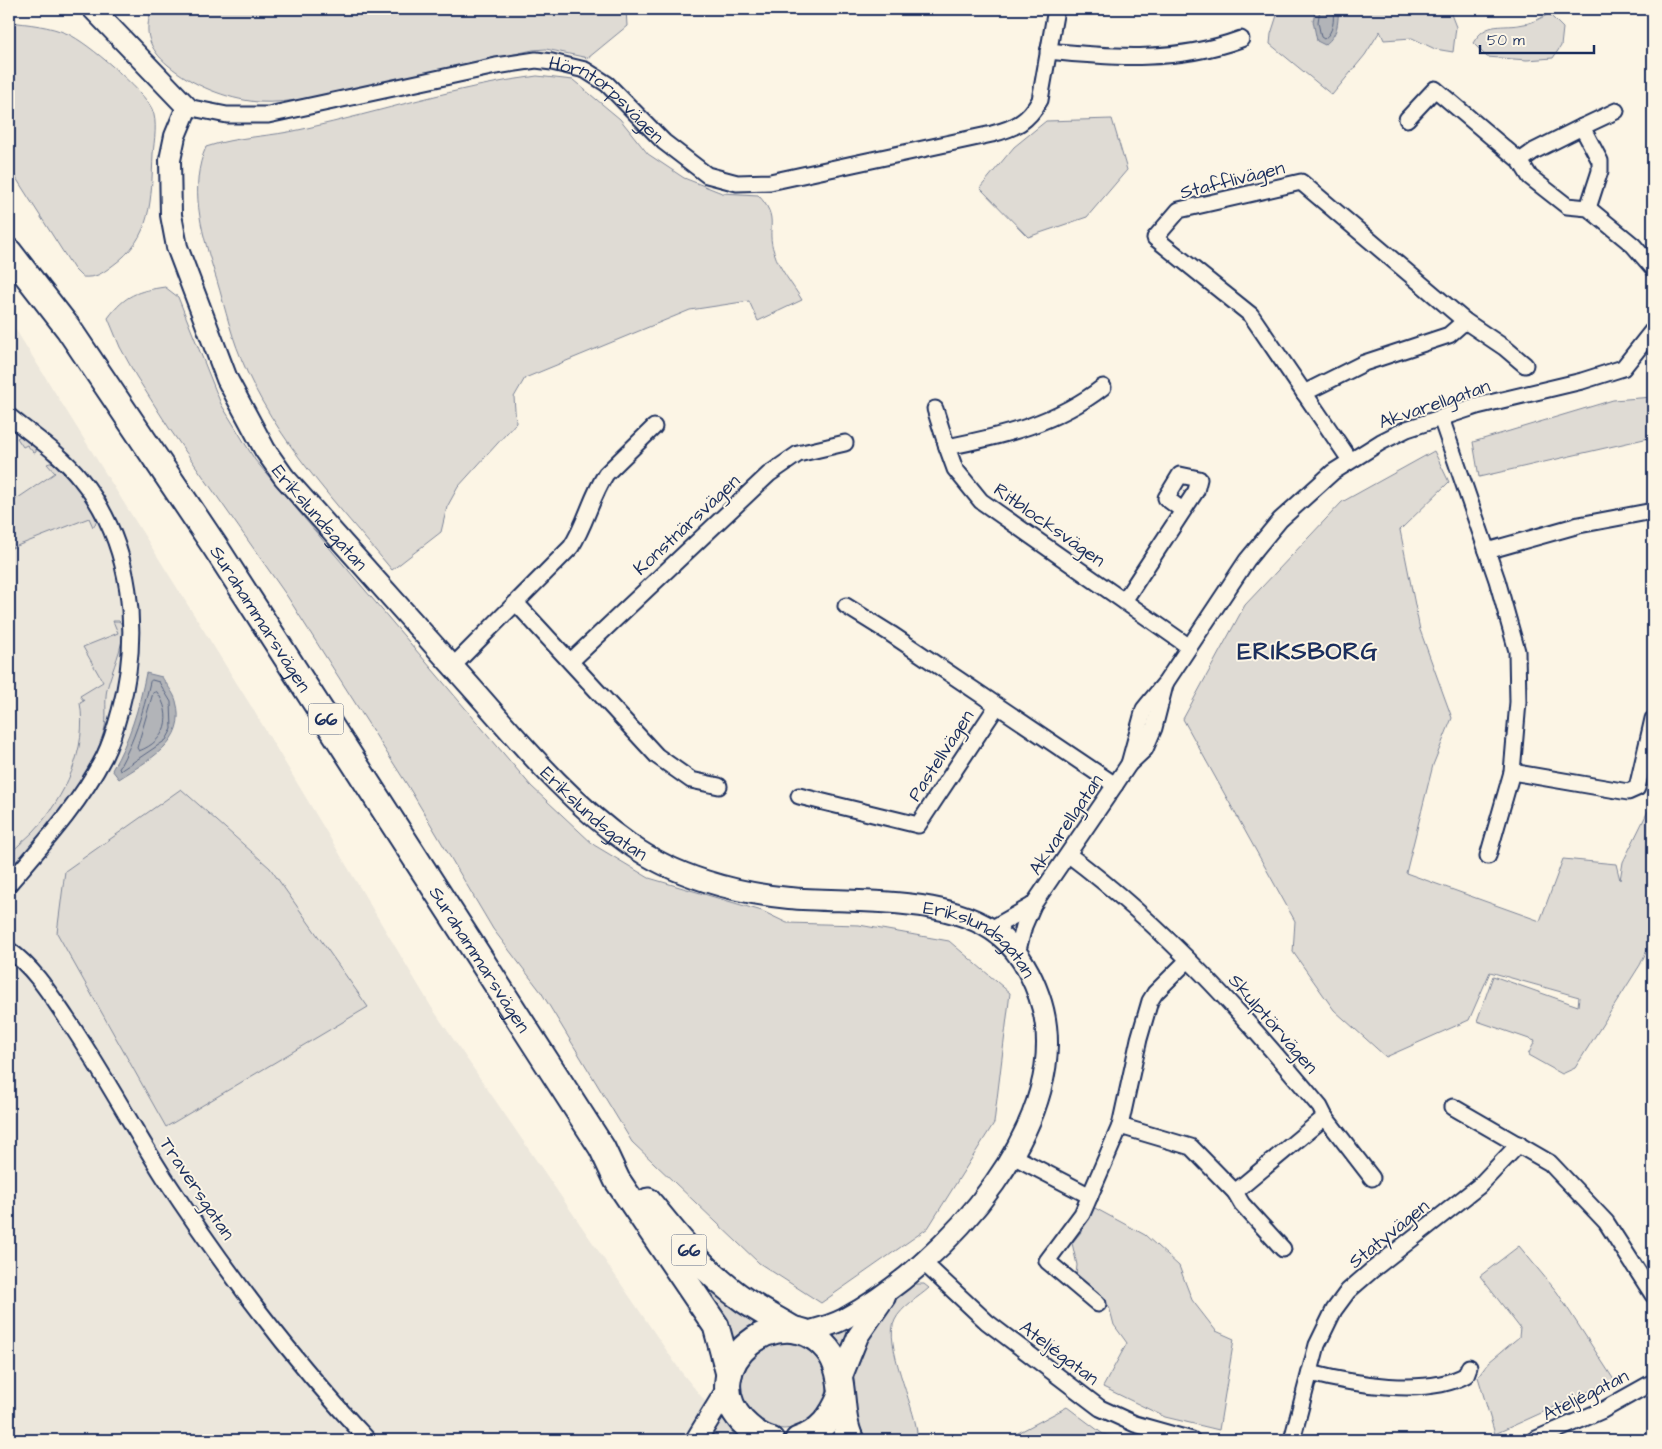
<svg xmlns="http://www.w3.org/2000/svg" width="1662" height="1449" font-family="'Architects Daughter',sans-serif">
  <rect width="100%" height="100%" fill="#fcf5e5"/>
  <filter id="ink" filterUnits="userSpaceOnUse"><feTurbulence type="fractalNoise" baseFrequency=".02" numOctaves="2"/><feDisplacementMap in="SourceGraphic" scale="10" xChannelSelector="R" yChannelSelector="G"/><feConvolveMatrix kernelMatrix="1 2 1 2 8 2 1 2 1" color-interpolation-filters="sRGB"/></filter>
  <g filter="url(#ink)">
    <path fill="#ece7dc" d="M 9,319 L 251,706 L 432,1008 L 682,1373 L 737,1440 L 9,1440 Z"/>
    <path fill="#dfdbd4" stroke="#7d8599" d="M 152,9 L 626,9 L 627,26 L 588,58 L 546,49 L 533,50 C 473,63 414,76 355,88 C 324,95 290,104 258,102 C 226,99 192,85 168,65 C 149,49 143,32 152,9 Z
      M 1279,9 L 1449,9 L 1456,27 L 1453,52 L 1435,49 L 1412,38 L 1384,40 L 1380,31 L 1365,55 L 1332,95 L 1270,44 L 1271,34 Z
      M 1549,14 L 1563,28 L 1561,46 L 1553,58 L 1527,60 L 1487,57 L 1473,43 C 1487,20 1501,29 1524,24 C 1533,23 1542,17 1549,14 Z
      M 9,22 C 28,24 50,26 68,34 C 87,42 144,91 152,109 C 158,122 154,141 153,154 C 151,200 153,237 112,266 C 101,274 96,278 82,277 L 74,269 L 9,167 Z
      M 537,76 L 573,80 L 620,119 L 648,154 L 684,178 L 722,193 L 758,195 C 781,219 765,227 774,252 C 779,269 793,285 802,300 L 758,321 L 749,301 L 690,310 L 525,378 L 514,397 L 516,423 L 458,487 L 447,507 L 441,532 L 392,570 C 338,505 274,439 241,358 C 229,330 223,298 213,268 C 201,229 189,186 206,147 C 238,136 270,137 303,129 C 381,112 457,86 537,76 Z
      M 1112,119 L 1127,170 L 1087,217 L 1028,237 L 980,188 L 1014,147 L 1046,121 Z
      M 165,287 L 178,297 L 221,404 L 255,460 L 531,786 L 594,845 L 649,878 L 762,911 L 787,923 L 859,925 L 949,941 L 1010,993 L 994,1123 L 928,1228 L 821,1303 L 759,1263 L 632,1142 L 541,992 L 493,929 L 408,786 L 287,596 L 169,428 L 136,376 L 120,347 L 108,318 C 125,295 137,291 165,287 Z
      M 1653,397 L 1653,437 L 1479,477 L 1473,442 L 1613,400 Z
      M 22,435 L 36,445 L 36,452 L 34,453 L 27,445 L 23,447 L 17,438 Z
      M 1434,451 L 1449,482 L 1400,530 L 1420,630 L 1452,718 L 1433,765 L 1406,873 L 1540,921 L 1563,859 L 1616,864 L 1620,880 L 1623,862 L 1649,809 L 1653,810 L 1653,938 L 1640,965 L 1575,1068 L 1562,1074 L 1528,1055 L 1535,1041 L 1477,1021 L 1493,976 L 1578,1006 L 1579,997 L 1490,972 L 1469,1020 L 1386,1057 L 1334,1010 L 1293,952 L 1295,921 L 1183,719 L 1245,605 L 1342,502 Z
      M 53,462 C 70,467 90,506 97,521 L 93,527 L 89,518 L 9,549 L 9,504 L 55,473 L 47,464 Z
      M 113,621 L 119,621 L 124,627 C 122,650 113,667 107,689 C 104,702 108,718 104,731 C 93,770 66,805 40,835 C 33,843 24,858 14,862 L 9,858 L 9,855 C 17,846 26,839 34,831 C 65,797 88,749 80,703 L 84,701 L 80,696 L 103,682 L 83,647 L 118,633 Z
      M 181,789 L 270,868 L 368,1007 L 166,1127 L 57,933 L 65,871 Z
      M 1093,1207 L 1145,1235 L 1179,1266 L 1192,1300 L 1216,1331 L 1234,1339 L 1219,1430 L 1165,1417 L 1103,1387 L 1127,1343 L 1114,1325 L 1109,1306 L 1076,1275 L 1077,1265 L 1072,1243 L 1081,1232 Z
      M 1519,1246 L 1557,1292 L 1614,1380 L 1495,1434 L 1478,1377 L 1489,1362 L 1519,1337 L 1520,1328 L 1480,1276 Z
      M 696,1277 L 756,1323 L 733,1338 Z
      M 913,1284 L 924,1284 L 929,1288 C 919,1297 901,1307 895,1320 C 883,1342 914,1405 917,1432 L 913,1440 L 868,1440 C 841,1406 853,1352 876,1318 C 885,1304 900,1293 913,1284 Z
      M 852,1323 L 854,1325 L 843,1350 L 828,1333 Z
      M741 1386a43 43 0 1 1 86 0a43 43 0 1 1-86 0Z
      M 1067,1407 L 1103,1434 L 1132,1440 L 1005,1440 Z
      M 720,1416 L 722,1417 L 735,1436 L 725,1440 L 706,1440 Z"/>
    <path fill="#b2b4b8" stroke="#767f94" d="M 1316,9 L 1339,9 C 1337,25 1339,33 1325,45 L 1317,41 L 1313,21 Z
      M 146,673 L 162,677 C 166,684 174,693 176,701 C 188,742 148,760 119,779 L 112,770 C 130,739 139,708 146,673 Z"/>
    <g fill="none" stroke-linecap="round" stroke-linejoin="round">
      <path stroke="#576482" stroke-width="1" d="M 1320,9 L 1318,22 L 1321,37 L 1324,39 C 1334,32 1334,20 1333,9
        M 152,680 L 159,682 L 171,702 L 172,729 L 166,740 L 120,771 L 119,768 C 134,741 143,713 150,682 Z
        M 157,692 C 174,716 166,741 139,751 L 137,748 L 153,693 Z"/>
      <g stroke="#1b2f5e" stroke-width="19">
        <g id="minor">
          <path d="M 1048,51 C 1114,58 1178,62 1241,39"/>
          <path id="s1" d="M 187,107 L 227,115 L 268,115 L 496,66 L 536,60 L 552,62 L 585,70 L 607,84 L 664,142 L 707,175 L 737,183 L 770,182 L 992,134 C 1015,128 1028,122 1040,100 L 1056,9"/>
          <path d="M 1407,119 L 1435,89 L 1520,161 L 1530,177 L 1567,206 L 1588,208 L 1633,245 L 1653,268"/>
          <path d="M 1582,127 L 1616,111"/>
          <path d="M 1520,161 L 1534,151 L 1582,127 L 1600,161 L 1600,171 L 1588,208"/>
          <path d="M 1103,387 C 1057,423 1003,436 947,447 L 955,469 L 981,501 L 1188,646"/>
          <path d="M 1304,393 L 1364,363 L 1449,335 L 1465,321"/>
          <path d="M 935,409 L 947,447"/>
          <path d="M 9,416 C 33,436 60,453 80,478 C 133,543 141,633 120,711 C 116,726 111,743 104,757 C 79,805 44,843 9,884"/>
          <path d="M 1441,418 L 1497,580 L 1517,651 L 1518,702 L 1512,772 L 1488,856"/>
          <path d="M 1350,460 L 1251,315 L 1155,238 L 1179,210 L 1301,182 L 1465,321 L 1505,348 L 1525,365"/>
          <path d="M 1487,551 L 1579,525 L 1653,511"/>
          <path d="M 1124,601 L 1196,491 L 1199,479 L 1180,475 L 1166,498 L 1182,510"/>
          <path d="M 517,604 L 657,756 L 691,780 L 719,786"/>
          <path d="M 846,606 L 891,634 L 1115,785"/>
          <path d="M 571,661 L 769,474 L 798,454 L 845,443"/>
          <path d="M 453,666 L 571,547 C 586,524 591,497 606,474 L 654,427"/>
          <path d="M 1129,764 L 1144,709 L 1166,682 L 1247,560 L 1280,520 L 1333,472 L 1381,442 L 1407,429 L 1477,406 L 1582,381 L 1623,368 L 1653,330"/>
          <path d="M 1512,772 L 1628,792 L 1637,788 L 1653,719"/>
          <path d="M 799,796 L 918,825 L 997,706"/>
          <path d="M 1069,855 C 1165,927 1244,1015 1320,1107 L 1325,1117 L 1235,1192 L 1191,1147 L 1120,1126"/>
          <path d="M 991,929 L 1033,905"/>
          <path d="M 9,950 C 34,968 50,994 67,1019 C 102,1070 131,1125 164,1177 C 225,1270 292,1359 368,1440"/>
          <path d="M 1017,954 L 1024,926 L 1033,905 L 1115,785 L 1129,764 L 1145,749 L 1154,728 L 1165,685"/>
          <path d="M 1453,1107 L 1550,1163 L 1606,1222 L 1653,1295"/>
          <path d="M 1325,1117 L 1372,1178"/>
          <path d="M 1013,1156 L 1090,1196"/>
          <path d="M 1235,1192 L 1242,1204 L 1283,1249"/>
          <path d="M 924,1263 L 987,1322 L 1100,1408 L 1135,1424 L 1192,1440"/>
          <path d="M 1098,1304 L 1047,1261 L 1082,1214 L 1120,1126 L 1139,1039 L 1150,1001 L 1155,993 L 1188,960"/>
          <path d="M 1310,1373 C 1352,1384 1427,1397 1466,1375 L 1469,1367"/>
          <path d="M 1292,1440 L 1317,1345 L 1334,1310 L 1348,1291 L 1371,1271 L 1479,1186 L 1519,1144"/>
          <path d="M 1534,1440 L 1603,1410 L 1653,1382"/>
        </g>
      </g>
      <g stroke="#1b2f5e" stroke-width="24">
        <g id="tertiary">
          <path id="s2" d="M 93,9 L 187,107 L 175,136 L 170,160 L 171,215 L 177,247 L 227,379 L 265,450 L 284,477 C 344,544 404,611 464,679 C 516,737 565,799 629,844 C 674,876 735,893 789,898 C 855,904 958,893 1007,942 C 1022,957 1032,976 1039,996 C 1082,1117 942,1267 844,1319 C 831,1326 817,1329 803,1333"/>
          <path d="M 840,1381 L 858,1336 L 885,1297"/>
          <path d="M 696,1440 L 729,1386"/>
        </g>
      </g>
      <g stroke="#1b2f5e" stroke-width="29">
        <g id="primary">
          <path id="s3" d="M 9,252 L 68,328 L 216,548 L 602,1148 L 617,1180 L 716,1326 L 729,1374"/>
          <path d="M 648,1201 C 677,1237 706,1274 744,1300 C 760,1311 778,1320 794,1330"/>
          <path d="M 771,1440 C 760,1438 750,1429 742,1421 C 693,1366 781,1294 827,1349 C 848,1374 837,1412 851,1440"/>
          <path d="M 798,1440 C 821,1432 832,1417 841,1395"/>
        </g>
      </g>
      <use href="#minor" stroke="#fcf5e5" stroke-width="15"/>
      <use href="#tertiary" stroke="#fcf5e5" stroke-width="20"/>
      <use href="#primary" stroke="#fcf5e5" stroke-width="25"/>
    </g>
  </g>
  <g text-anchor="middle" stroke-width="4" stroke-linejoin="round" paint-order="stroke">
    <g fill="#fcf5e5" stroke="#5e6a86" stroke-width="1">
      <rect x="308.5" y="703.5" width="35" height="31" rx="4"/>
      <rect x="671.5" y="1234.5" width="35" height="31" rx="4"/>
    </g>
    <g font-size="18" font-weight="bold" fill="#1b2f5e">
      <text x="326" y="725">66</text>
      <text x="689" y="1256">66</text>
    </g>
    <g font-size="19" fill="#1b2f5e" stroke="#fcf5e5">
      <text dy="7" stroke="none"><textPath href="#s1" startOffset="439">Hörntorpsvägen</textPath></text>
      <text transform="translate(1232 179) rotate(-14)" y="7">Stafflivägen</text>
      <text transform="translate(1434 403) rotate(-19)" y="7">Akvarellgatan</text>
      <text dy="7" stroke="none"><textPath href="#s2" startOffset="588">Erikslundsgatan</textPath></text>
      <text transform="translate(686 524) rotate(-43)" y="7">Konstnärsvägen</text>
      <text transform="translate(1050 524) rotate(35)" y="7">Ritblocksvägen</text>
      <text dy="7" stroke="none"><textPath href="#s3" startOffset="445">Surahammarsvägen</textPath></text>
      <text transform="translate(940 755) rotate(-57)" y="7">Pastellvägen</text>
      <text dy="7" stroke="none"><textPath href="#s2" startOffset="992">Erikslundsgatan</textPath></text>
      <text transform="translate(1065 824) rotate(-56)" y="7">Akvarellgatan</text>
      <text dy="7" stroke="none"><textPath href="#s2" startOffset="1411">Erikslundsgatan</textPath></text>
      <text dy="7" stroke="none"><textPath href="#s3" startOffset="850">Surahammarsvägen</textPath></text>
      <text transform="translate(1274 1023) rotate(49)" y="7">Skulptörvägen</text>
      <text transform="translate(198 1188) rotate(56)" y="7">Traversgatan</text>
      <text transform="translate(1388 1233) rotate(-39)" y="7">Statyvägen</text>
      <text transform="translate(1060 1352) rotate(37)" y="7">Ateljégatan</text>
      <text transform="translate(1585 1394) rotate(-26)" y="7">Ateljégatan</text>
    </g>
    <g font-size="24" font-weight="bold" letter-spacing="1" fill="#1b2f5e" stroke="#fcf5e5">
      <text x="1308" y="659">ERIKSBORG</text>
    </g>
  </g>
  <rect width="1662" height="1449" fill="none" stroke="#fcf5e5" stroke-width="30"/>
  <rect x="15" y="15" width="1632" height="1419" fill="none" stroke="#1b2f5e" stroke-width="2" filter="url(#ink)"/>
  <path d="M1480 45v8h114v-8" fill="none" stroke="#1b2f5e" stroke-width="2.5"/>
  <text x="1487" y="45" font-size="15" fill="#1b2f5e" stroke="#fcf5e5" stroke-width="4" paint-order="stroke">50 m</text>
</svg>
